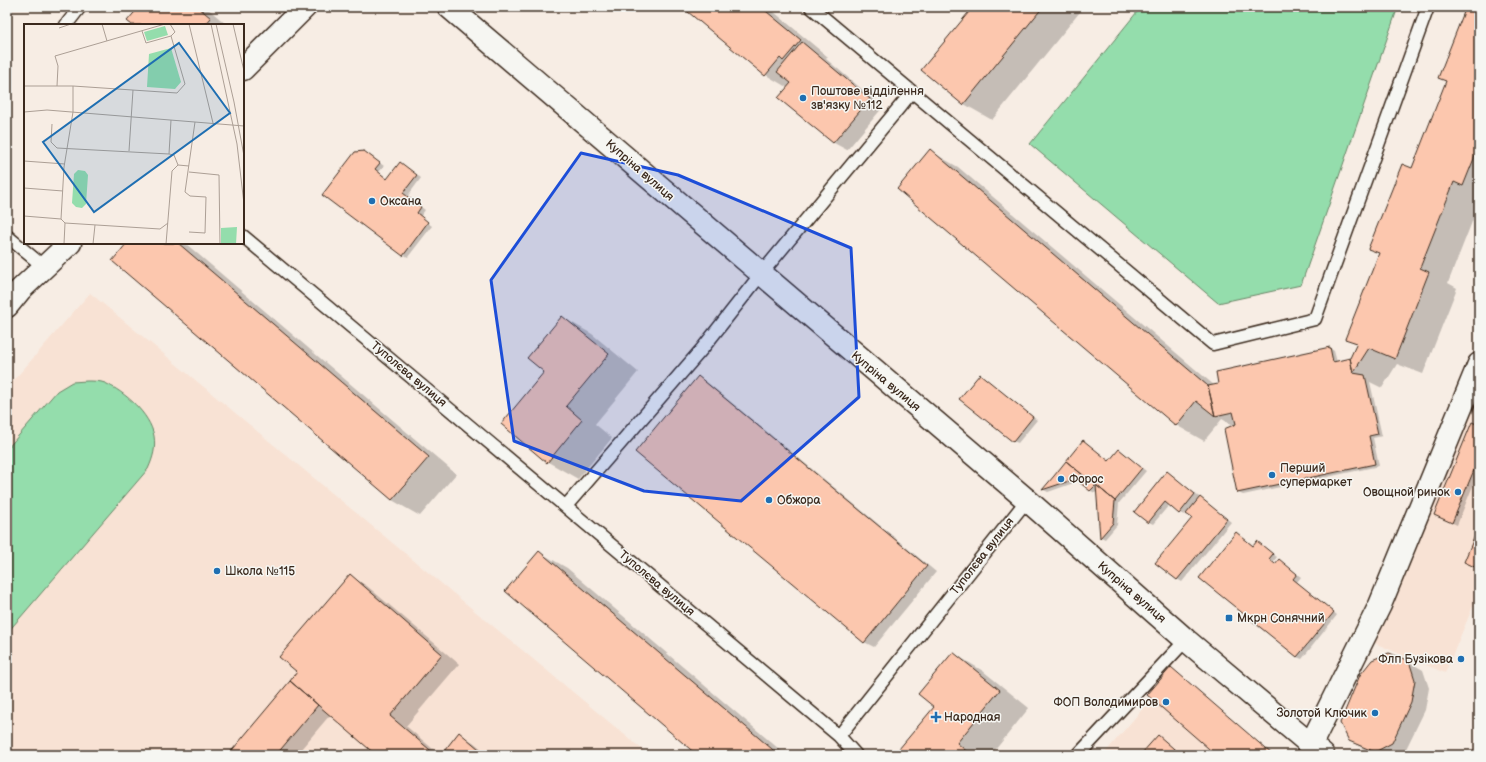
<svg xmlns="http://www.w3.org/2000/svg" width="1486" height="762" font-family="'Balsamiq Sans',sans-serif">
  <rect width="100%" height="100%" fill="#f7ede4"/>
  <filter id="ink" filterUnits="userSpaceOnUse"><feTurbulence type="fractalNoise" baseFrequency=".025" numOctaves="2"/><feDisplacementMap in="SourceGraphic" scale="8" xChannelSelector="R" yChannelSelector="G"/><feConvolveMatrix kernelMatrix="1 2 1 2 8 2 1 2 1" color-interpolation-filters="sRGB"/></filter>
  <g filter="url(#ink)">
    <path fill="#f8e2d4" d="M 90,293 L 649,755 L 7,755 L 7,388 Z
      M 1479,391 L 1479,592 L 1445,673 L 1372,642 Z
      M 1163,685 L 1244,755 L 1103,755 Z"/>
    <path fill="#94ddac" stroke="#688465" d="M 1141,7 L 1398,7 L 1301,285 L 1218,303 L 1030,144 Z
      M 87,381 C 93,381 100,381 105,383 C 125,392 150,414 154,436 C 156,448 153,458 148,469 L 7,633 L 7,449 L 57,391 L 72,382 Z"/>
    <path fill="#0003" d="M 140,7 L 206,7 L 227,25 L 134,25 Z
      M 684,7 L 768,7 L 828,57 L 826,59 L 883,107 L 847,150 L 834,143 L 780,98 L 788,88 L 766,75 Z
      M 974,7 L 1084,7 L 992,120 L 964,104 L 923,70 Z
      M 1467,7 L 1479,7 L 1479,204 L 1448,283 L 1457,288 L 1423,374 L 1397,364 L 1382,388 L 1370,382 L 1382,436 L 1373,438 L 1379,466 L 1243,495 L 1238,493 L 1234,426 L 1222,419 L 1204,441 L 1176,425 L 930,151 L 958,167 L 1215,386 L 1330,348 L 1334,351 L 1337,362 L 1351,359 L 1358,345 L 1347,338 L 1380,254 L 1370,248 L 1413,170 L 1447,82 L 1439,77 Z
      M 369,155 L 384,166 L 379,172 L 388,179 L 405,166 L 421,178 L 407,197 L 425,210 L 420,217 L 432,226 L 408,257 L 404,255 Z
      M 128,243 L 185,243 L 456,474 L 420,516 L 392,500 Z
      M 562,317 L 592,334 L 638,372 L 595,424 L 612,438 L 578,479 L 548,462 L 545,371 Z
      M 699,377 L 708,383 L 936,572 L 874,647 L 864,642 Z
      M 984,378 L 1037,420 L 1018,443 L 1013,441 Z
      M 1479,426 L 1479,471 L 1457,525 L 1435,515 Z
      M 1083,441 L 1110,462 L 1123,453 L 1146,471 L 1119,503 L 1117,525 L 1105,539 L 1101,537 L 1097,491 L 1095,493 L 1091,491 L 1080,482 L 1082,480 L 1048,492 L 1044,490 Z
      M 1171,475 L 1231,522 L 1182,582 L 1177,579 L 1193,518 L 1186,513 L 1184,515 L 1180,513 L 1170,504 L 1153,524 L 1149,522 Z
      M 1237,533 L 1254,546 L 1261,545 L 1277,557 L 1273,562 L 1276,565 L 1283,563 L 1301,577 L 1297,582 L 1337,615 L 1302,659 L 1297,657 Z
      M 539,552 L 567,568 L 786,755 L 699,755 Z
      M 350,576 L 367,586 L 459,664 L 406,726 L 440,755 L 377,755 L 330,715 L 296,755 L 229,755 L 298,672 Z
      M 953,653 L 983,671 L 1029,708 L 991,755 L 896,755 L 935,707 Z
      M 1409,662 L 1423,670 L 1429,688 L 1425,710 L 1405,751 L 1397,755 L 1379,755 L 1364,749 L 1349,740 Z
      M 459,734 L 473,742 L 489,755 L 442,755 Z
      M 152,752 L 158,755 L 150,755 Z"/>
    <path fill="#fcc7ae" stroke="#3b2a1e" d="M 139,7 L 198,7 L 211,18 L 205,25 L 132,25 L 127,21 Z
      M 682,7 L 761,7 L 801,40 L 783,61 L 780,58 L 765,76 Z
      M 973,7 L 1043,7 L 963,105 L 921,70 Z
      M 1466,7 L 1479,7 L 1479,146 L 1463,186 L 1454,182 L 1420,268 L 1429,272 L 1395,359 L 1369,348 L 1353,373 L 1350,358 L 1357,343 L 1345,339 L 1379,253 L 1368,249 L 1402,164 L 1412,168 L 1446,81 L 1438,78 Z
      M 802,42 L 870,99 L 833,143 L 778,98 L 791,83 L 777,72 Z
      M 930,149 L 1208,386 L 1215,416 L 1196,401 L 1176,426 L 897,189 Z
      M 364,151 L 380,163 L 375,169 L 387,179 L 400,162 L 417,175 L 403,193 L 421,207 L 417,213 L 428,222 L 403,256 L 322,195 L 355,152 Z
      M 127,243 L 178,243 L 429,457 L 392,500 L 112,261 Z
      M 562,316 L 609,354 L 566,406 L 582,420 L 547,463 L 501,424 L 544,372 L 527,358 Z
      M 1330,347 L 1333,362 L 1350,358 L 1353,373 L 1365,375 L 1378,434 L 1369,436 L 1375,464 L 1237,493 L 1224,429 L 1236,424 L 1233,412 L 1215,416 L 1208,386 L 1218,384 L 1216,372 Z
      M 980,374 L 1033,417 L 1013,442 L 959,399 Z
      M 698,376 L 927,566 L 864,643 L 635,452 Z
      M 1472,422 L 1479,425 L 1479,458 L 1452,523 L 1434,515 Z
      M 1083,440 L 1109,461 L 1119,449 L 1142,468 L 1115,501 L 1096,485 L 1090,491 L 1079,482 L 1084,476 L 1066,461 Z
      M 1066,461 L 1084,476 L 1042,490 L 1054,476 Z
      M 1167,471 L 1195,494 L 1179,514 L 1165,502 L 1148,523 L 1134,512 Z
      M 1096,485 L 1115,501 L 1113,523 L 1100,538 Z
      M 1200,497 L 1227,519 L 1177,580 L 1155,563 L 1192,518 L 1186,514 Z
      M 1479,526 L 1479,569 L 1464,562 Z
      M 1236,532 L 1253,546 L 1257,541 L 1273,554 L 1269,559 L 1275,564 L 1279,559 L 1297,574 L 1293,579 L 1334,612 L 1297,657 L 1199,578 Z
      M 539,551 L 779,755 L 697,755 L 505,591 Z
      M 350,574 L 442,654 L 390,716 L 436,755 L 376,755 L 290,681 L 297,672 L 279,657 Z
      M 953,652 L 1000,690 L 957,743 L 971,755 L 894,755 L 934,707 L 918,694 Z
      M 1389,653 L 1409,661 L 1415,680 L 1411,702 L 1392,743 L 1375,752 L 1349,741 L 1340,723 L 1360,675 L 1372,660 Z
      M 1171,667 L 1273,755 L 1216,755 L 1147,695 Z
      M 290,681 L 318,705 L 276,755 L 228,755 Z
      M 459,732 L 486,755 L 441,755 Z
      M 1158,735 L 1181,755 L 1144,755 L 1142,753 Z"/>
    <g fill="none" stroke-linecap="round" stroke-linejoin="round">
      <g stroke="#3b2a1e" stroke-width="15">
        <path id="lane" d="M 811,7 L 1213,344 L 1315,319 L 1428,7
          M 66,25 L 80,7
          M 7,236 L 44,267
          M 243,236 L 839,736 L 1027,500
          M 566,506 L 702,349 L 761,274 L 912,92
          M 839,736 L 856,755
          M 1078,755 L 1186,640"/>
      </g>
      <g stroke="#3b2a1e" stroke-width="25">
        <path id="street" d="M 243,69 L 305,7
          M 7,306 L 20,290 L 70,243
          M 1311,744 L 1380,605 L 1479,364"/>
      </g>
      <g stroke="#3b2a1e" stroke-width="25">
        <path id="secondary" d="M 449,7 L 1027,500 L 1186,640 L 1323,755"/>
      </g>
      <use href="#lane" stroke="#f6f6f2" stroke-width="12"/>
      <use href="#street" stroke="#f6f6f2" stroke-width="22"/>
      <use href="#secondary" stroke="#f6f6f2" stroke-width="22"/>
    </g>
  </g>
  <path fill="#1d4ed8" fill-opacity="0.2" stroke="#1d4ed8" stroke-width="3" stroke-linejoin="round" d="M 581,153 L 678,175 L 851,248 L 859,397 L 741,501 L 644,491 L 514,441 L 491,280 Z"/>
  <g fill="#1f6fb2" stroke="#f6f6f2" stroke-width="1.5">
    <circle cx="803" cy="98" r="4"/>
    <circle cx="372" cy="201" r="4"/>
    <circle cx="1272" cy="475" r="4"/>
    <circle cx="1061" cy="479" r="4"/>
    <circle cx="1458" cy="492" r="4"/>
    <circle cx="769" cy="500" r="4"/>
    <circle cx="217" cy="571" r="4"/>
    <rect x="1225" y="614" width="8" height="8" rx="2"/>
    <circle cx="1461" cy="659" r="4"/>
    <circle cx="1166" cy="702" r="4"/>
    <circle cx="1375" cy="713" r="4"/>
    <path d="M934 711h4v4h4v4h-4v4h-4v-4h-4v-4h4z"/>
  </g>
  <g text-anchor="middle" stroke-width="3" stroke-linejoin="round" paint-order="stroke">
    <g font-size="12" fill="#3b2a1e" stroke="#f6f6f2" text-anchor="start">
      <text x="811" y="95">Поштове відділення<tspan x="811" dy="14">зв'язку №112</tspan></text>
      <text x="380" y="205">Оксана</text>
      <text x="1280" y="472">Перший<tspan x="1280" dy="14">супермаркет</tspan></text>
      <text x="1069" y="483">Форос</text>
      <text x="1450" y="496" text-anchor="end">Овощной ринок</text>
      <text x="777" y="504">Обжора</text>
      <text x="225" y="575">Школа №115</text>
      <text x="1237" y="622">Мкрн Сонячний</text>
      <text x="1453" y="663" text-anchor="end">Флп Бузікова</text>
      <text x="1158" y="706" text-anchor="end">ФОП Володимиров</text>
      <text x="1367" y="717" text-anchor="end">Золотой Ключик</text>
      <text x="944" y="721">Народная</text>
    </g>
    <g font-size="12" fill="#3b2a1e" stroke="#f6f6f2">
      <text transform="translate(640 170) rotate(41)" y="4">Купріна вулиця</text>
      <text transform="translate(409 374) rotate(40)" y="4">Туполєва вулиця</text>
      <text transform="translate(886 381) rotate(40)" y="4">Купріна вулиця</text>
      <text transform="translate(982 556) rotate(-52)" y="4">Туполєва вулиця</text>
      <text transform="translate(657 583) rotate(40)" y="4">Туполєва вулиця</text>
      <text transform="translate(1132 592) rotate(41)" y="4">Купріна вулиця</text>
    </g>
  </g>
  <g transform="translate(24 24)">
    <rect width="220" height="220" fill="#f7ede4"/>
    <path d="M 141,2 L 144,11 L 123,17 L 120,8 ZM 147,24 L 157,58 L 151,65 L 123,63 L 125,30 ZM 54,146 L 61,147 L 64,151 L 62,180 L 58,184 L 52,183 L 48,179 L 50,150 ZM 213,203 L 212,220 L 197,220 L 197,204 Z" fill="#94ddac"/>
    <path fill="none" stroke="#ac9f95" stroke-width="1" d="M 78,0 L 83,17M 165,0 L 189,99M 187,0 L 213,120 L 220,180M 192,0 L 210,78 L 220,132M 209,0 L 220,47M 35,4 L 47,0M 118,7 L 122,19 L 147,12M 0,62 L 33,62M 49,62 L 153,69 L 161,60 L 147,12 L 151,8 L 146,0M 0,88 L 23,86 L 220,102M 28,100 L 27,118 L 33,124 L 145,130 L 147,96M 105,127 L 109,66M 145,130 L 150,131 L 154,141M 0,137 L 41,140M 165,148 L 195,151 L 196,220M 0,164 L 39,167M 0,192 L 37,195M 41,199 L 136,205 L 144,199M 165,208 L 181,209 L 182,173 L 166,172 L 161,168 L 171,98M 40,220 L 41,199 L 37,195 L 40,143 L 49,88 L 49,62 L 33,62 L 34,42 L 31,32 L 141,0M 69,220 L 71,201M 142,220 L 148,147 L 154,141 L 165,142"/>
    <path fill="#1f6fb2" fill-opacity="0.15" stroke="#1f6fb2" stroke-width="2" d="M 155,19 L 206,89 L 70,188 L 19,118 Z"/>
    <rect width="220" height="220" fill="none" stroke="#3b2a1e" stroke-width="2"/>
  </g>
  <rect width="1486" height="762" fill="none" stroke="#f6f6f2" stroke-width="24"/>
  <rect x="12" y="12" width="1462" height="738" fill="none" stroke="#3b2a1e" stroke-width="1.5" filter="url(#ink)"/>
</svg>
